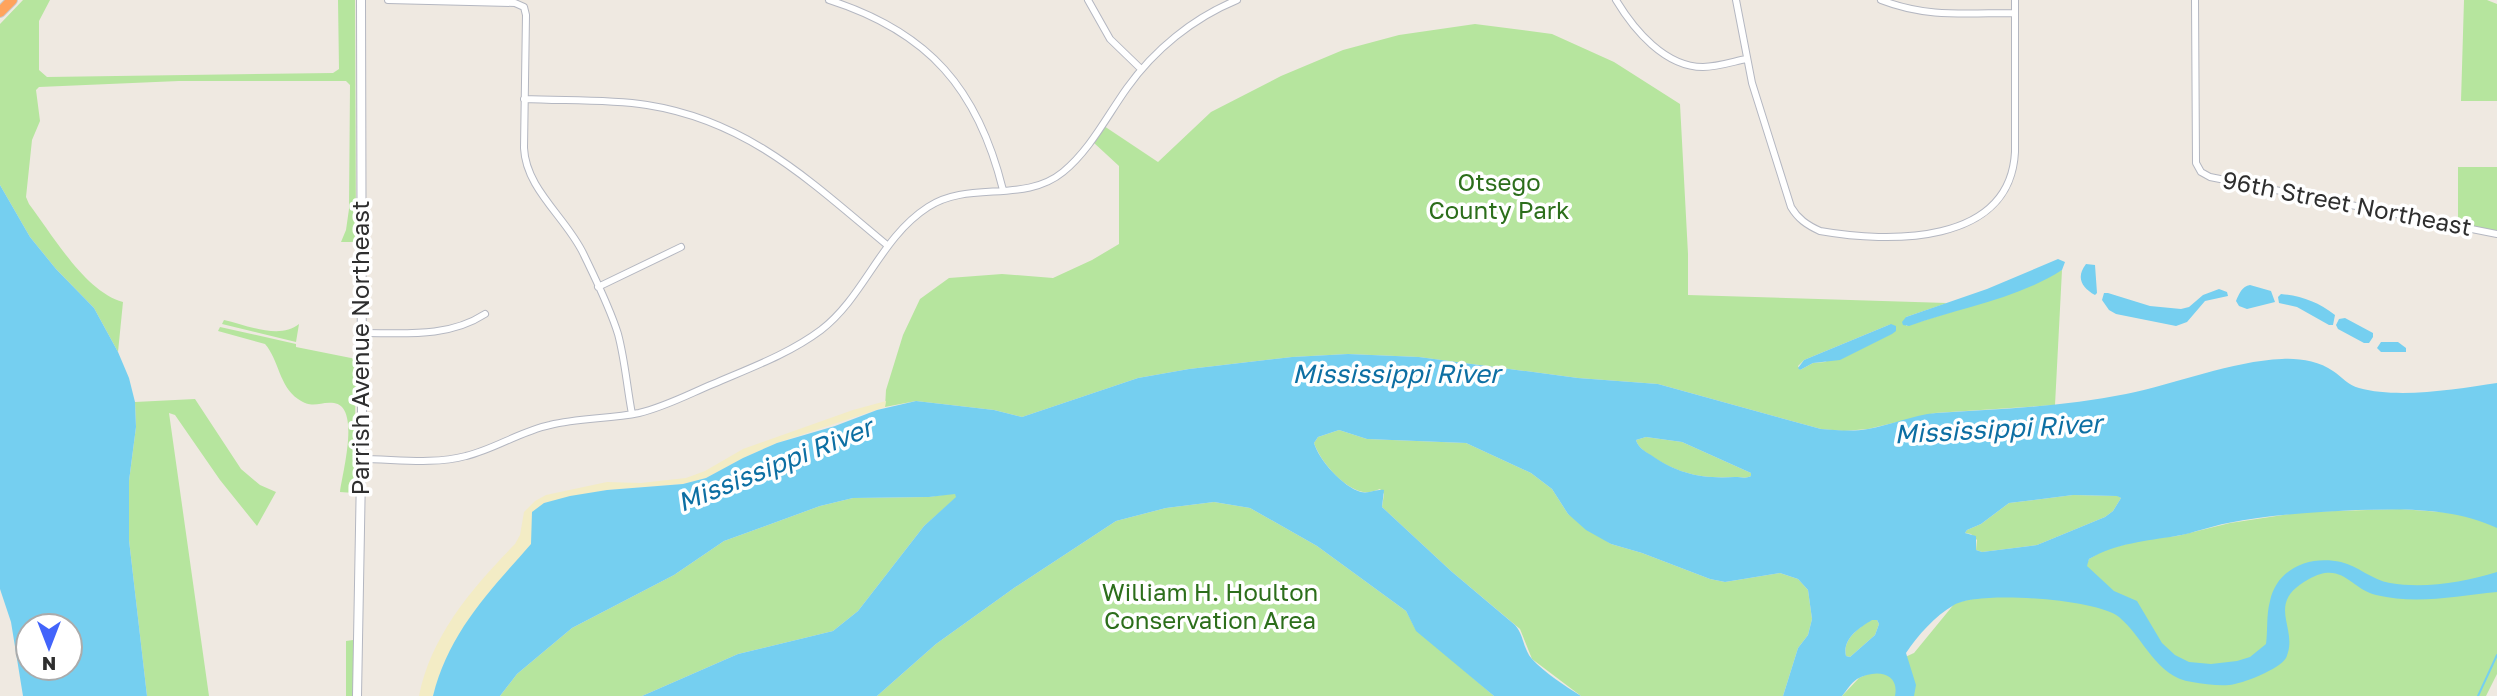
<svg xmlns="http://www.w3.org/2000/svg" width="2497" height="696" font-family="'Golos Text',sans-serif">
  <rect width="100%" height="100%" fill="#efe9e1"/>
  <path fill="#b6e59e" fill-rule="evenodd" d="M 23,0 L 50,0 L 39,21 L 39,70 L 47,77 L 333,73 L 339,69 L 338,0 L 355,0 L 356,242 L 341,242 L 346,230 L 349,209 L 350,85 L 346,81 L 179,81 L 39,87 L 36,90 L 40,121 L 32,140 L 26,197 L 29,204 C 52,234 85,292 123,302 L 118,352 L 94,308 L 56,269 L 30,237 L 0,185 L 0,24 Z
    M 2464,0 L 2487,0 L 2497,4 L 2497,101 L 2461,101 Z
    M 1475,24 L 1552,34 L 1614,62 L 1680,104 L 1688,254 L 1688,295 L 1947,303 L 1906,317 L 1906,326 L 2006,295 L 2062,270 L 2055,405 L 1935,413 L 1868,429 L 1844,431 L 1821,429 L 1658,384 L 1578,378 L 1419,357 L 1348,354 L 1292,357 L 1189,369 L 1138,378 L 1022,417 L 994,410 L 916,401 L 885,407 L 886,390 L 903,335 L 920,299 L 949,278 L 1002,274 L 1053,278 L 1092,260 L 1119,244 L 1119,166 L 1093,142 L 1104,126 L 1158,162 L 1211,112 L 1281,76 L 1343,50 L 1399,35 ZM 1891,324 L 1825,362 L 1813,363 L 1800,370 L 1798,366 L 1804,360 Z
    M 2458,167 L 2497,167 L 2497,231 L 2458,224 Z
    M 224,320 C 246,325 280,340 299,324 L 296,342 L 222,324 Z
    M 220,327 L 296,344 L 296,347 L 356,359 L 354,493 L 340,492 C 342,474 361,407 334,403 C 319,401 314,410 298,399 C 279,386 279,360 265,344 L 218,331 Z
    M 195,399 L 241,469 L 260,485 L 276,492 L 257,526 L 220,480 L 175,415 L 169,413 L 209,696 L 147,696 L 129,540 L 129,481 L 136,427 L 135,402 Z
    M 1339,430 L 1367,439 L 1466,443 L 1531,473 L 1552,489 L 1568,514 L 1611,544 L 1642,553 L 1710,579 L 1725,582 L 1780,573 L 1798,579 L 1808,590 L 1812,619 L 1808,635 L 1798,648 L 1783,696 L 1581,696 L 1532,659 L 1520,629 L 1451,571 L 1382,507 L 1384,494 L 1380,489 C 1374,491 1369,493 1363,492 C 1343,488 1320,461 1314,443 L 1318,437 Z
    M 1646,437 L 1682,442 L 1751,473 L 1751,476 C 1745,479 1742,477 1735,477 C 1702,479 1678,474 1650,455 C 1644,451 1638,447 1636,440 Z
    M 955,493 L 957,497 L 924,526 L 858,611 L 833,631 L 738,654 L 642,696 L 500,696 L 517,674 L 572,628 L 674,575 L 724,541 L 820,506 L 853,498 L 929,497 Z
    M 2073,495 L 2118,496 L 2121,498 L 2113,511 L 2105,517 L 2037,545 L 1982,552 L 1976,550 L 1977,540 L 1971,534 L 1965,533 L 1967,530 L 1981,524 L 2009,503 Z
    M 1214,502 L 1250,508 L 1317,546 L 1406,611 L 1415,628 L 1494,696 L 877,696 L 936,644 L 1014,588 L 1116,521 L 1166,508 Z
    M 2400,509 L 2468,514 L 2497,527 L 2497,573 L 2489,583 L 2497,592 L 2497,674 L 2486,696 L 1842,696 L 1859,678 L 1914,653 L 1955,603 L 2089,570 L 2086,566 L 2089,559 L 2104,550 L 2145,539 L 2177,536 L 2230,523 L 2303,512 Z
    M 1872,619 L 1877,620 L 1879,624 L 1875,635 L 1850,657 L 1846,656 C 1842,639 1859,628 1872,619 Z
    M 353,640 L 353,696 L 346,696 L 346,641 Z"/>
  <path fill="#f3ecc5" d="M 886,401 L 885,407 L 777,443 L 743,458 L 706,478 L 683,484 L 607,490 L 544,503 L 532,528 L 532,544 L 489,592 L 443,665 L 433,696 L 419,696 C 431,635 473,587 515,544 L 520,535 L 524,512 L 535,501 L 546,495 L 607,482 L 641,483 L 686,478 L 705,471 L 743,449 L 853,410 Z"/>
  <path fill="#75cff0" fill-rule="evenodd" d="M 0,185 L 30,237 L 56,269 L 94,308 L 118,352 L 129,378 L 135,402 L 136,427 L 129,481 L 129,540 L 147,696 L 23,696 L 11,622 L 0,589 ZM 28,626 L 70,626 L 70,668 L 28,668 Z
    M 2058,259 L 2065,262 L 2062,270 C 2017,299 1959,308 1909,326 L 1903,325 L 1902,322 L 1906,317 L 1987,289 Z
    M 2086,264 L 2095,265 L 2097,293 L 2095,295 C 2081,287 2076,277 2086,264 Z
    M 2250,285 L 2271,291 L 2275,302 L 2247,309 L 2239,306 L 2236,301 C 2239,294 2242,286 2250,285 Z
    M 2219,289 L 2227,292 L 2228,296 L 2205,301 L 2187,322 L 2176,326 L 2116,314 L 2109,310 L 2102,300 L 2104,293 L 2108,293 L 2150,306 L 2181,309 L 2189,307 L 2203,295 Z
    M 2281,294 C 2302,296 2318,302 2335,315 L 2333,325 L 2329,325 L 2297,307 L 2279,303 L 2278,297 Z
    M 2345,318 L 2373,333 L 2373,337 L 2369,343 L 2364,343 L 2338,329 L 2336,325 L 2339,319 Z
    M 1891,324 L 1896,326 L 1896,331 L 1892,334 L 1840,360 L 1813,363 L 1800,370 L 1798,368 L 1804,360 Z
    M 2381,342 L 2398,342 L 2406,348 L 2406,352 L 2381,352 L 2377,348 Z
    M 1348,354 L 1419,357 L 1578,378 L 1658,384 L 1821,429 C 1836,430 1852,432 1868,429 C 1891,425 1913,415 1936,413 C 1999,409 2063,407 2126,394 C 2176,384 2232,361 2282,359 C 2298,358 2319,361 2333,371 C 2342,377 2348,385 2359,388 C 2399,399 2457,389 2497,383 L 2497,528 C 2452,507 2404,509 2356,510 C 2313,512 2270,515 2228,523 C 2211,526 2194,533 2176,536 C 2146,541 2117,543 2089,559 L 2087,566 L 2114,591 L 2137,601 L 2162,643 L 2175,655 L 2189,662 L 2211,664 L 2237,661 L 2250,657 L 2266,644 C 2268,630 2266,616 2270,601 C 2277,568 2310,555 2341,562 C 2358,566 2372,580 2390,583 C 2425,589 2464,582 2497,572 L 2497,592 C 2456,596 2417,605 2376,595 C 2351,589 2342,560 2309,579 C 2263,604 2300,628 2286,658 C 2280,669 2242,684 2229,685 C 2218,686 2204,684 2192,682 C 2156,677 2144,638 2119,617 C 2098,599 1977,590 1954,605 C 1935,616 1918,635 1906,653 L 1916,685 L 1914,696 L 1895,696 C 1900,671 1874,669 1857,679 C 1851,683 1847,690 1842,696 L 1783,696 L 1798,648 L 1808,635 L 1812,619 L 1808,590 L 1798,579 L 1780,573 L 1725,582 L 1710,579 L 1642,553 L 1611,544 L 1586,530 L 1568,514 L 1552,489 L 1531,473 L 1466,443 L 1367,439 L 1339,430 L 1318,437 L 1314,443 C 1319,460 1343,487 1361,492 C 1369,494 1376,489 1384,490 L 1382,507 L 1451,571 L 1515,625 C 1524,635 1523,649 1532,659 C 1545,673 1565,686 1581,696 L 1494,696 L 1416,631 L 1406,611 L 1317,546 L 1250,508 L 1214,502 L 1166,508 L 1116,521 L 1014,588 L 936,644 L 877,696 L 642,696 L 738,654 L 833,631 L 858,611 L 924,526 L 956,497 L 955,494 L 929,497 L 853,498 L 820,506 L 724,541 L 674,575 L 572,628 L 517,674 L 500,696 L 433,696 C 449,632 489,592 531,544 L 532,512 L 544,503 L 570,496 L 607,490 L 683,484 L 706,478 L 743,458 L 777,443 L 835,426 L 877,410 L 916,401 L 994,410 L 1022,417 L 1138,378 L 1189,369 L 1292,357 ZM 1646,437 L 1682,442 L 1751,473 L 1751,476 C 1745,479 1742,477 1735,477 C 1702,479 1678,474 1651,455 C 1644,451 1638,447 1636,440 ZM 2073,495 L 2117,496 L 2121,498 L 2113,511 L 2105,517 L 2037,545 L 1982,552 L 1976,550 L 1976,536 L 1965,533 L 1967,530 L 1981,524 L 2009,503 ZM 1872,620 L 1877,620 L 1879,624 L 1875,635 L 1850,657 L 1846,656 C 1842,639 1859,628 1872,620 Z"/>
  <g fill="none" stroke-linecap="round" stroke-linejoin="round">
    <path stroke="#75cff0" stroke-width="2" d="M 2478,696 L 2497,655"/>
    <g stroke="#b4b7c1" stroke-width="8">
      <path id="street" d="M 388,0 L 515,3 L 524,7 L 526,15 L 524,148 C 526,190 567,218 584,255 C 596,280 610,308 618,334 C 625,360 627,388 632,414
        M 829,0 C 929,32 978,89 1003,190
        M 1088,0 L 1110,39 L 1141,69
        M 1616,0 C 1634,30 1665,67 1703,67 C 1717,67 1732,62 1746,59
        M 1736,0 L 1752,83 L 1791,207 C 1798,219 1807,225 1820,231 C 1888,243 2010,246 2015,152 L 2015,0
        M 1881,0 C 1927,18 1966,13 2014,13
        M 2195,0 L 2196,163 L 2201,172 L 2210,177 L 2497,234
        M 524,99 C 565,101 607,99 647,105 C 749,121 811,182 887,245
        M 598,287 L 681,247
        M 362,333 C 404,333 448,338 485,314
        M 361,459 C 395,459 433,465 466,456 C 495,449 521,431 550,425 C 579,418 610,419 639,413 C 665,407 689,394 713,384 C 750,368 789,354 821,330 C 865,296 880,238 928,207 C 969,180 1024,204 1063,172 C 1090,150 1107,116 1127,88 C 1154,50 1193,18 1237,0"/>
    </g>
    <g stroke="#b4b7c1" stroke-width="10">
      <path id="secondary" d="M 357,696 L 362,417 L 361,0"/>
    </g>
    <g stroke="#c9c9c9" stroke-width="12">
      <path id="highway" d="M 0,12 L 12,0"/>
    </g>
    <use href="#street" stroke="#fff" stroke-width="6"/>
    <use href="#secondary" stroke="#fff" stroke-width="8"/>
    <use href="#highway" stroke="#ffa35c" stroke-width="10"/>
  </g>
  <g text-anchor="middle" stroke-width="7" stroke-linejoin="round" paint-order="stroke">
    <g font-size="24" fill="#2c6e1b" stroke="#fff">
      <text x="1499" y="191">Otsego<tspan x="1499" dy="28">County Park</tspan></text>
      <text x="1210" y="601">William H. Houlton<tspan x="1210" dy="28">Conservation Area</tspan></text>
    </g>
    <g font-size="24" fill="#2e2e2e" stroke="#fff">
      <text transform="translate(2347 204) rotate(11)" y="8">96th Street Northeast</text>
      <text transform="translate(361 348) rotate(-90)" y="8">Parrish Avenue Northeast</text>
    </g>
    <g font-size="26" font-style="italic" fill="#0d6fa3" stroke="#fff">
      <text x="1396" y="383">Mississippi River</text>
      <text transform="translate(1998 429) rotate(-3)" y="9">Mississippi River</text>
      <text transform="translate(775 465) rotate(-22)" y="9">Mississippi River</text>
    </g>
  </g>
  <g transform="translate(49 647) rotate(180)"><circle r="33" fill="#ffffff" stroke="#ababab" stroke-width="2"/>
  <path d="M0-5L12 26L0 18L-12 26Z" fill="#4264fb"/>
  <text y="-10" font-size="19" font-weight="bold" text-anchor="middle" fill="#2e2e2e">N</text>
  </g>
</svg>
